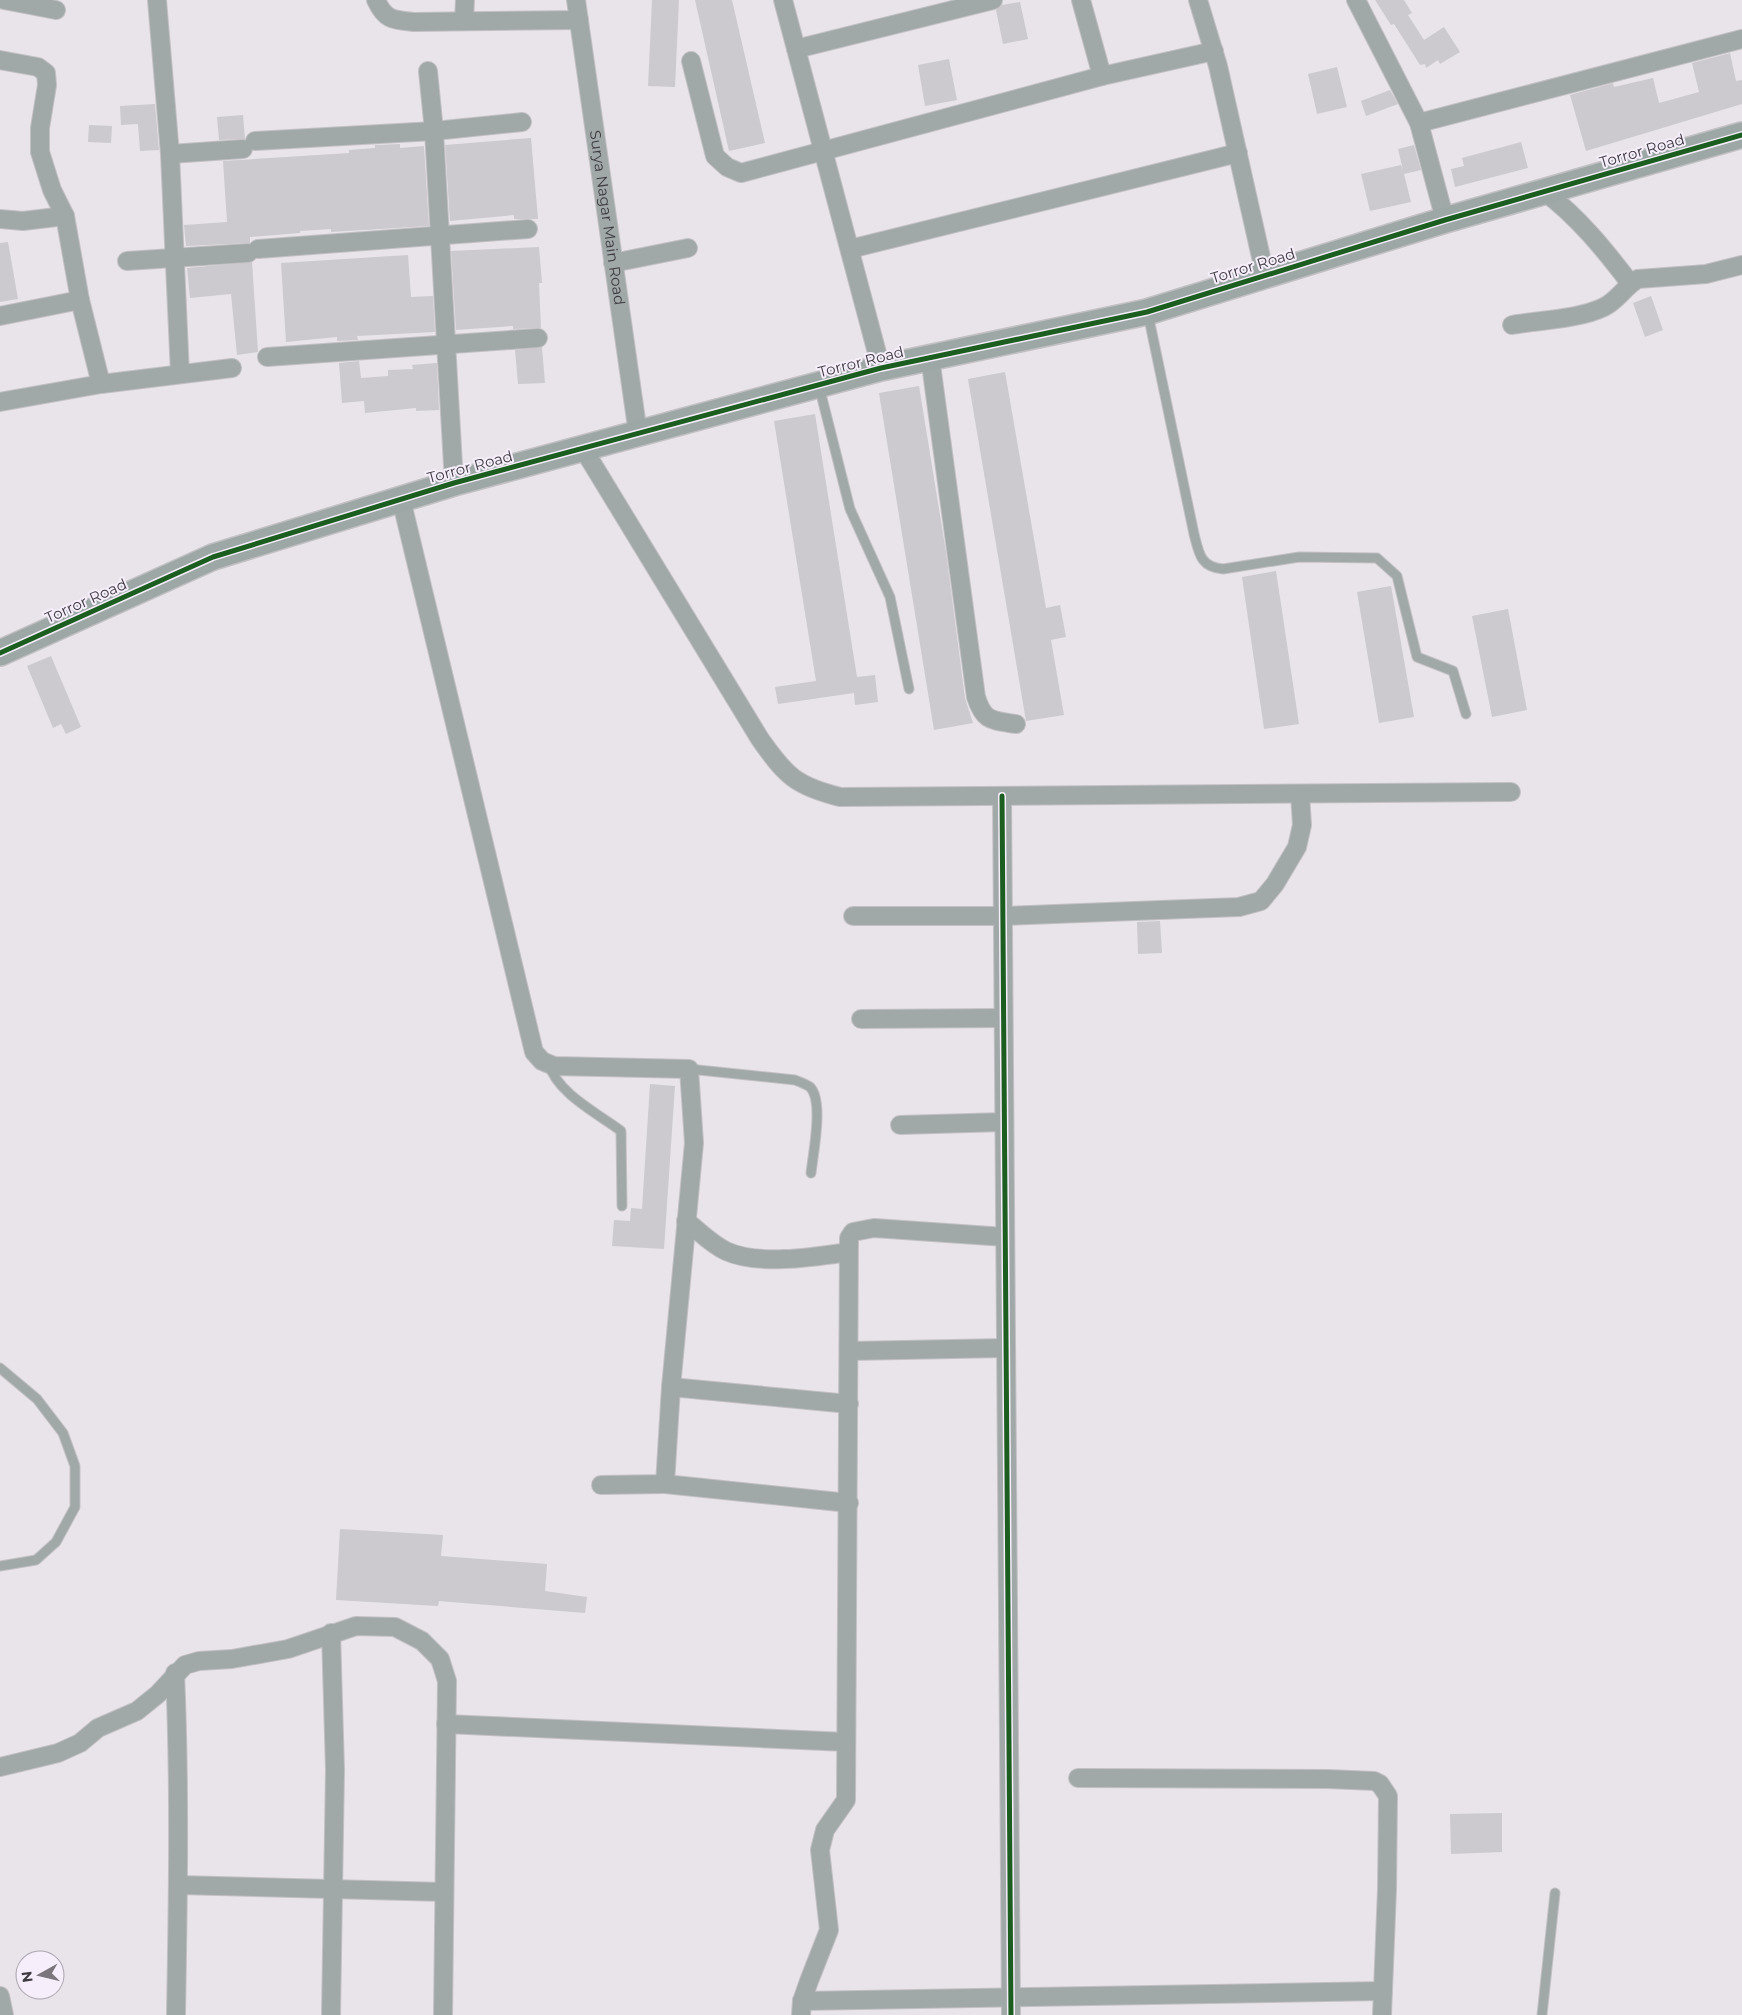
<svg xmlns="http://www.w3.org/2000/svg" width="1742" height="2015" font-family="Montserrat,sans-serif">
  <rect width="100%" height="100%" fill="#e8e4ea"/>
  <path fill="#cccace" d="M 652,0 L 679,0 L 675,87 L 648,86 Z
    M 695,0 L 732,0 L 765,143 L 729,151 Z
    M 1375,0 L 1404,0 L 1412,13 L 1408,15 L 1424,40 L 1444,27 L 1460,52 L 1440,64 L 1438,60 L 1426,68 L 1425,64 L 1420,65 L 1394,24 L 1391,25 Z
    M 1020,2 L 1028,39 L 1003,44 L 996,10 L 1002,5 Z
    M 1730,53 L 1736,81 L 1742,80 L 1742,104 L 1586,151 L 1570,95 L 1613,83 L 1614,87 L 1653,78 L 1659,103 L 1699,92 L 1692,63 Z
    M 949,59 L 957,100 L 925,106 L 918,65 Z
    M 1337,67 L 1347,107 L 1317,114 L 1308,74 Z
    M 1390,90 L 1398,104 L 1366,116 L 1361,101 Z
    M 155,104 L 159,150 L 140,151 L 138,124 L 121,125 L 120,106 Z
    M 243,115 L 245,139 L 219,140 L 217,117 Z
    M 89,125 L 112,126 L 111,143 L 88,142 Z
    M 531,138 L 538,219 L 514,219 L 514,215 L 450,221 L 445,145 Z
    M 1521,142 L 1528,168 L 1455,187 L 1451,169 L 1464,166 L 1462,158 Z
    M 400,144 L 400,148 L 424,146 L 429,226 L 331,232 L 331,229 L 300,231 L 300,233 L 250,237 L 250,243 L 186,246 L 184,225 L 227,222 L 223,161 L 349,153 L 349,150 L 375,148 L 375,145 Z
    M 1414,145 L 1421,170 L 1404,174 L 1411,202 L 1370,211 L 1361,174 L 1401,165 L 1403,170 L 1398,149 Z
    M 8,242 L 18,299 L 0,302 L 0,243 Z
    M 539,247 L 542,283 L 539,283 L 541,328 L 513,329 L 513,326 L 456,330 L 451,251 Z
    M 408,255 L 411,297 L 433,296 L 435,332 L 357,336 L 358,340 L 337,341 L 337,337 L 286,342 L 281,263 Z
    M 252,262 L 258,352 L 237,355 L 231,294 L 190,298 L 187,268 Z
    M 1651,296 L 1663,330 L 1645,337 L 1633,303 Z
    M 542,347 L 545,383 L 518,384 L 515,350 Z
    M 359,361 L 361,378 L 388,376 L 388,370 L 413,369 L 412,365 L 437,363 L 439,410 L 416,411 L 416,408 L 365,413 L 364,401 L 342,403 L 339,363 Z
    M 1005,372 L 1046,608 L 1060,605 L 1066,637 L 1051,640 L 1064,715 L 1026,721 L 968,379 Z
    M 919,386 L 946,552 L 965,698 L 973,723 L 934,730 L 879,393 Z
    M 815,414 L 857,677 L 875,675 L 878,702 L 855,705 L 854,693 L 778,704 L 775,687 L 816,681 L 774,421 Z
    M 1276,571 L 1299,724 L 1264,729 L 1242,577 Z
    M 1391,586 L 1414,717 L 1379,723 L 1357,592 Z
    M 1508,609 L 1527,710 L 1492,717 L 1472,616 Z
    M 51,656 L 81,727 L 66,734 L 61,724 L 53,728 L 27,666 Z
    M 1160,921 L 1162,953 L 1138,954 L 1137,922 Z
    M 650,1084 L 675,1086 L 664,1249 L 612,1246 L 614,1220 L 630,1221 L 631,1208 L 642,1209 Z
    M 340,1529 L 443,1535 L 441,1556 L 547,1564 L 545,1591 L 587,1597 L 585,1613 L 439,1601 L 438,1606 L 336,1600 Z
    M 1502,1813 L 1502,1852 L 1451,1854 L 1450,1814 Z"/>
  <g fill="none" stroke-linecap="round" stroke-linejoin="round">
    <g stroke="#c3c0c4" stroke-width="11">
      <path id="lane" d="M 1148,314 L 1194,534 C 1199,553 1200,567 1223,569 L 1299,557 L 1377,558 L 1397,576 L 1417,657 L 1453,671 L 1466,714
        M 819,386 L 850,509 L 890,597 L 909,689
        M 549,1064 C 557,1093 597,1113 621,1131 L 622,1206
        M 689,1069 L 795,1080 C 800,1082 806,1084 810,1087 C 824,1101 813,1154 811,1173
        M 0,1368 L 37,1399 L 63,1433 L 75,1466 L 75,1507 L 56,1542 L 36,1560 L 0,1566
        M 1542,2015 L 1555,1893"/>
    </g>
    <g stroke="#c3c0c4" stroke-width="20">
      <g id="street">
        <path d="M 4,0 L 56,10"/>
        <path d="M 157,0 L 170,154 L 180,374"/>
        <path d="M 376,0 C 385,20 393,20 414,22 L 579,20"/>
        <path id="s1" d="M 576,0 L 638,434"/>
        <path d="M 783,0 L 881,368"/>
        <path d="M 1081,0 L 1102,76"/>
        <path d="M 1198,0 L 1218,66 L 1265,275"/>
        <path d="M 1356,0 L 1419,123 L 1445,220"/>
        <path d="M 464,21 L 465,0"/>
        <path d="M 796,49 L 993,0"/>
        <path d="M 0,60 L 38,67 L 46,73 L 47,85 L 40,128 L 40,152 L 52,190 L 65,216 L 80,300 L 101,384"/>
        <path d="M 691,61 L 715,156 L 727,167 L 741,173 L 1102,76 L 1214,51"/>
        <path d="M 428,71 L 434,131 L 454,483"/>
        <path d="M 1419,123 L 1742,39"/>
        <path d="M 255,141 L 434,131 L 522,122"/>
        <path d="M 170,154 L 243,149"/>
        <path d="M 1545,192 C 1579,218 1604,249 1630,283"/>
        <path d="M 0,219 L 23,221 L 65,216"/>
        <path d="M 258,249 L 528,229"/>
        <path d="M 850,249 L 1238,153"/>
        <path d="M 127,261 L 248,253"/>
        <path d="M 613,263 L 688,248"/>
        <path d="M 0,316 L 80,300"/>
        <path d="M 1512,325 C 1540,320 1580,319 1604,307 C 1618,300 1625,286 1638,279 L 1706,274 L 1742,265"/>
        <path d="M 267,357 L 538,338"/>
        <path d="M 930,357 L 976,697 C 984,722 992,720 1016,724"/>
        <path d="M 0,402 L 101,384 L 232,368"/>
        <path d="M 584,450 L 760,739 C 786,776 796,786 840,797 L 1511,792"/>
        <path d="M 401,499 L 534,1052 L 542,1061 L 554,1066 L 689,1069 L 694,1143 L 671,1387 L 665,1484 L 601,1485"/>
        <path d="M 1002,796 L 1011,2015"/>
        <path d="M 853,916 L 1003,916 L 1239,907 L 1261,901 L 1275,884 L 1297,847 L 1302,825 L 1300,794"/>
        <path d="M 861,1019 L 1003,1018"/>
        <path d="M 900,1125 L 1004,1122"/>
        <path d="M 686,1221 C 699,1231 711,1244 726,1251 C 758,1266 814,1257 848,1252"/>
        <path d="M 850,1351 L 1006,1348"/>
        <path d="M 671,1387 L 849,1404"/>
        <path d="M 665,1484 L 849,1503"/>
        <path d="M 331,1633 L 335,1770 L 331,2015"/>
        <path d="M 175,1673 C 180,1787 178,1901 176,2015"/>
        <path d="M 446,1724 L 846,1742"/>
        <path d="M 0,1767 L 58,1753 L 80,1743 L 98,1728 L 137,1711 L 158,1694 L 185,1665 L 199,1661 L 232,1659 L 288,1649 L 356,1626 L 395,1627 L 422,1641 L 440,1659 L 447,1681 L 443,2015"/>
        <path d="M 1078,1778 L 1328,1779 L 1374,1781 L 1380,1784 L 1388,1796 L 1387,1889 L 1382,2015"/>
        <path d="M 179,1885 L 444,1892"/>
        <path d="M 0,1996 L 4,2015"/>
        <path d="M 802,2001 L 1383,1991"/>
        <path d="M 801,2015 L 802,2001 L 809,1981 L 829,1930 L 820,1850 L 825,1830 L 846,1800 L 849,1238 L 853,1232 L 874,1228 L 1005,1237"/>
      </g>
    </g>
    <g stroke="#c3c0c4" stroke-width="28">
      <path id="secondary" d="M 0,653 L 213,557 L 454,483 L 881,368 L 1147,312 L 1445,220 L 1742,135"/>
    </g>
    <use href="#lane" stroke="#a0a8a8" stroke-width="9"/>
    <use href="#street" stroke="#a0a8a8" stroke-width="18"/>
    <use href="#secondary" stroke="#9da8a6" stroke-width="25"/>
    <g stroke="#f6eefb" stroke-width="8">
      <path id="cycleway" d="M 0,653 L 213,557 L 454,483 L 881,368 L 1147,312 L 1445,220 L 1742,135
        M 1002,796 L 1011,2015"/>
    </g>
    <use href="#cycleway" stroke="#1b5e20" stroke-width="5"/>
  </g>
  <g text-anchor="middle" stroke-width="4" stroke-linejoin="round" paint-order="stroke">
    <g font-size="15" fill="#3e3b40" stroke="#f6eefb">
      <text transform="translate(1642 151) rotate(-16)" y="5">Torror Road</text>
      <text dy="5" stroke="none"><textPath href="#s1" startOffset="220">Surya Nagar Main Road</textPath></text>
      <text transform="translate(1253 266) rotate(-17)" y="5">Torror Road</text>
      <text transform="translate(861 362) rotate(-14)" y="5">Torror Road</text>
      <text transform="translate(470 467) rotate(-15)" y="5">Torror Road</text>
      <text transform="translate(86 601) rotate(-24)" y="5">Torror Road</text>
    </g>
  </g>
  <g transform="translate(40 1975) rotate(262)"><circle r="24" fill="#f6eefb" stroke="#aca6b0"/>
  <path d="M0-4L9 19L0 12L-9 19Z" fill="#7a767c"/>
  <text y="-8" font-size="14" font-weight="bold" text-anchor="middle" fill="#3e3b40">N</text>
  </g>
</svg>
